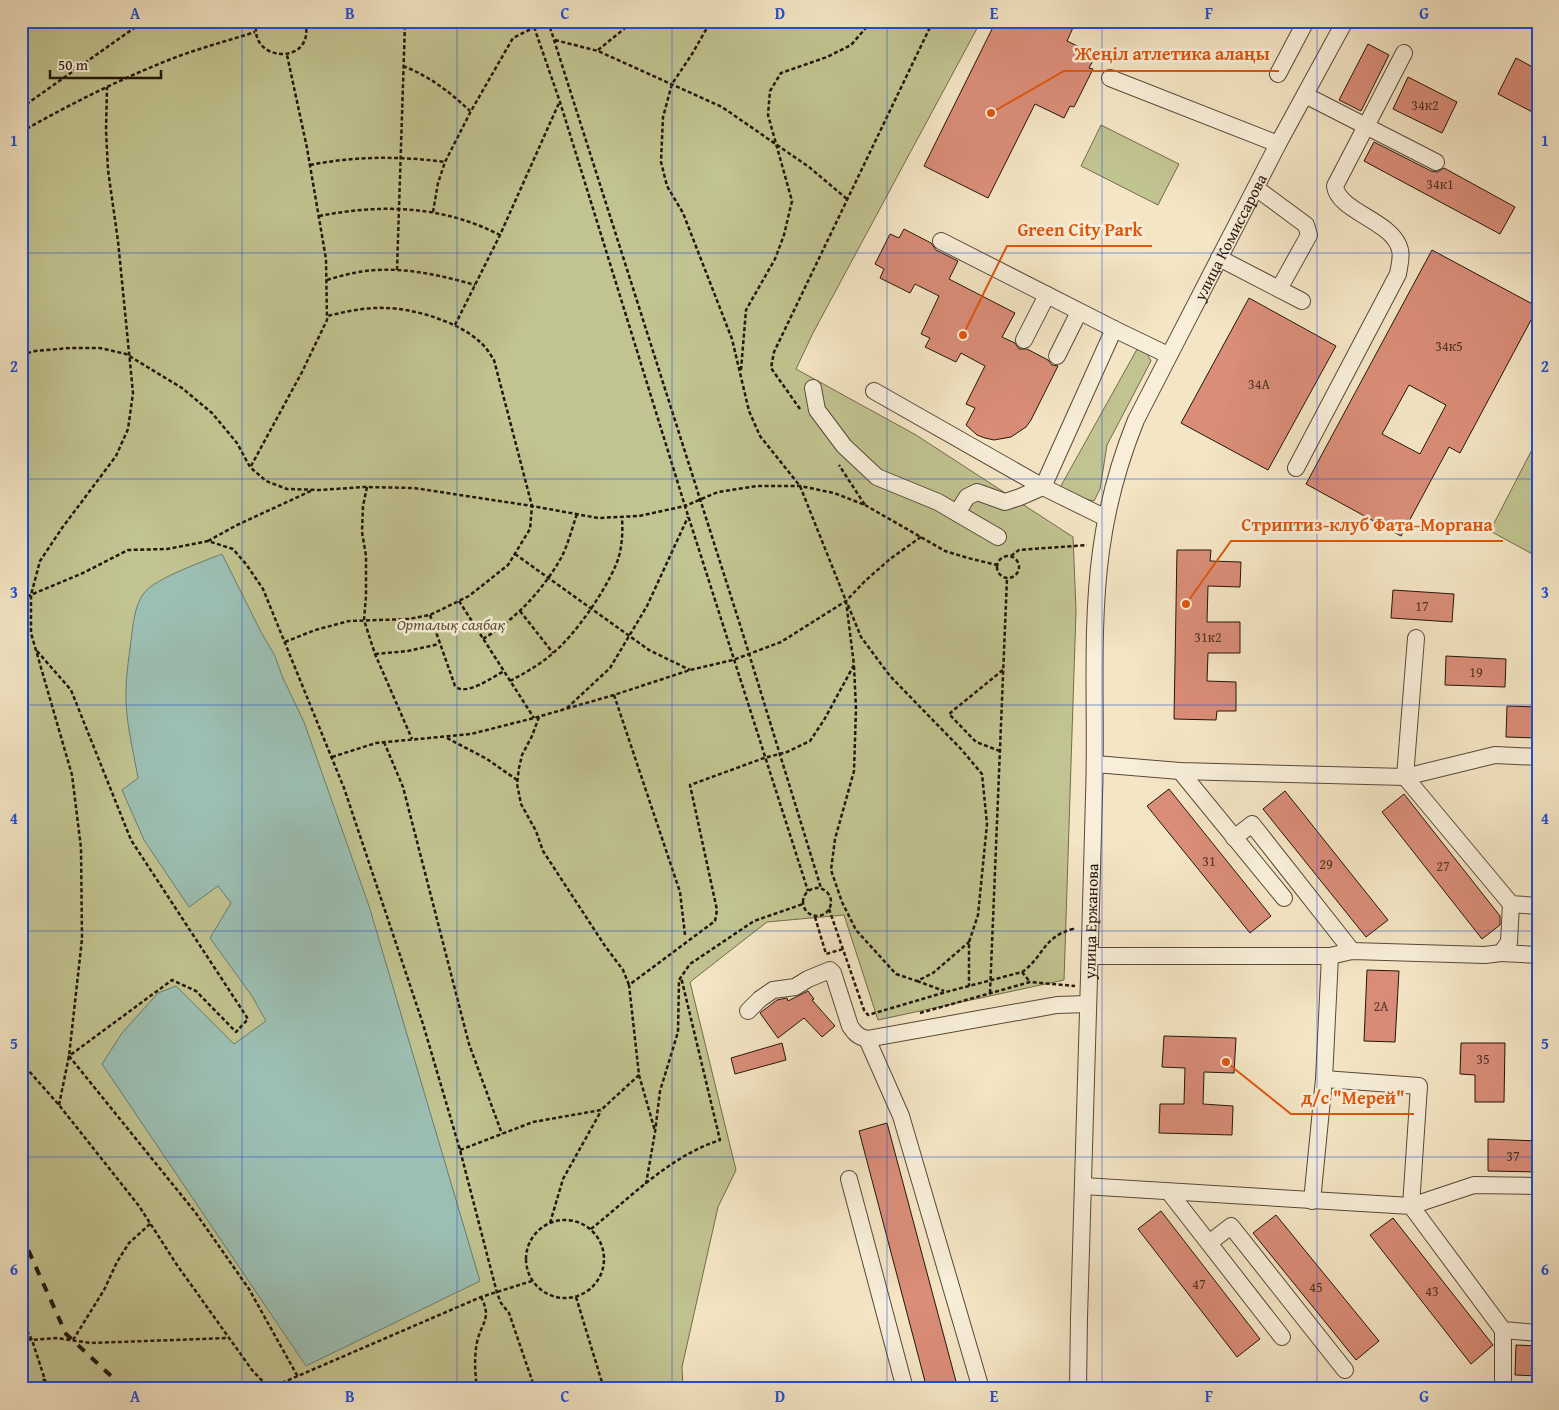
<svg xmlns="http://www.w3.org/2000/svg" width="1559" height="1410" font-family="'Gentium Book Plus',serif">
  <rect width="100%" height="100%" fill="#f4e5c4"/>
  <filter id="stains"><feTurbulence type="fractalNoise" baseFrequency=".004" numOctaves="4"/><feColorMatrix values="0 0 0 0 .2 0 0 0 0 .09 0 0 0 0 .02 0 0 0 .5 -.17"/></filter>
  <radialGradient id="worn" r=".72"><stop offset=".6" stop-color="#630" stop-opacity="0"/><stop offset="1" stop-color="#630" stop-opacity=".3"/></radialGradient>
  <path fill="#c1c390" stroke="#726c4c" d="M 21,21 L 981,21 L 813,333 L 796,369 L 916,435 L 1073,537 L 1076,610 L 1064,980 L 878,1020 L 844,915 L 767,922 L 690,982 L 736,1170 L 718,1207 L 682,1367 L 683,1389 L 21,1389 Z
    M 1101,125 L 1179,164 L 1158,205 L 1081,166 Z
    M 1141,342 L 1151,361 L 1107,445 L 1100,489 L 1094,501 L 1057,493 Z
    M 1538,438 L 1538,557 L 1490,531 Z"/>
  <path fill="#9cbfb3" stroke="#6c7b6f" d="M 222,554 L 261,632 L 275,656 L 282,676 L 304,722 L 369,906 L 480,1281 L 306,1366 L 102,1064 L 122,1033 L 158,993 L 176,986 L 234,1044 L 266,1021 L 252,996 L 210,938 L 231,903 L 218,886 L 189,907 L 144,840 L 122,790 L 138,778 C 133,749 125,720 126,691 C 126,674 129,658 131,641 C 133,626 134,606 144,593 C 154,579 204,561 222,554 Z"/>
  <path fill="#da8d78" stroke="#241509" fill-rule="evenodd" d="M 996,21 L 1076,21 L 1067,41 L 1096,55 L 1089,68 L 1093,69 L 1074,107 L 1070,106 L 1064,118 L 1035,104 L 988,198 L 924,166 Z
    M 1368,44 L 1389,55 L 1361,111 L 1339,100 Z
    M 1516,58 L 1538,70 L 1538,115 L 1498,94 Z
    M 1408,77 L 1457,102 L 1442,133 L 1393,109 Z
    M 1374,142 L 1431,171 L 1437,172 L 1444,168 L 1515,207 L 1500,234 L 1364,161 Z
    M 904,229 L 931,243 L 936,250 L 958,261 L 949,279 L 1015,313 L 1002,337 L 1015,343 L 1019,349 L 1027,349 L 1048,360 L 1052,365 L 1058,366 L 1031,420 L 1026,427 L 1011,437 L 994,440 L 985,438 L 977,435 L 966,425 L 975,408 L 966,404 L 985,366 L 961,353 L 956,362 L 925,347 L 930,338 L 921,334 L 939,296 L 915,284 L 910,293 L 880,278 L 884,269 L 875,264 L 890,234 L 899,238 Z
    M 1432,250 L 1538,307 L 1460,453 L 1449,447 L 1401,536 L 1306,484 ZM 1409,385 L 1446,405 L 1420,454 L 1382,434 Z
    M 1249,298 L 1336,346 L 1268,470 L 1181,423 Z
    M 1177,550 L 1211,550 L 1210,561 L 1241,562 L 1240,587 L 1208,586 L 1207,622 L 1240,622 L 1240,653 L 1208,653 L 1207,681 L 1236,682 L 1236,711 L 1217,711 L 1216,720 L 1174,719 Z
    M 1393,590 L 1454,594 L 1452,622 L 1391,618 Z
    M 1446,656 L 1506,659 L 1505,687 L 1445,685 Z
    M 1507,706 L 1538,707 L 1538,738 L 1506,737 Z
    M 1169,789 L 1271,916 L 1250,933 L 1147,806 Z
    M 1285,791 L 1388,920 L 1366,937 L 1263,809 Z
    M 1404,794 L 1500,916 L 1500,925 L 1482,939 L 1382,812 Z
    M 1367,970 L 1399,971 L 1395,1042 L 1364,1041 Z
    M 808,991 L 814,999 L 812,1000 L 835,1026 L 822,1037 L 804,1018 L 778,1038 L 760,1013 L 777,1000 L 787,998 L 788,1001 Z
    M 1164,1036 L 1236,1038 L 1234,1073 L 1204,1072 L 1203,1104 L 1233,1106 L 1232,1135 L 1159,1133 L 1160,1104 L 1184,1104 L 1185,1068 L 1162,1067 Z
    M 782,1043 L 786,1060 L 735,1074 L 731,1058 Z
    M 1461,1043 L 1505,1043 L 1504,1102 L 1475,1102 L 1475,1075 L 1460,1074 Z
    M 887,1123 L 958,1389 L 927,1389 L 859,1131 Z
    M 1488,1139 L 1538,1141 L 1538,1172 L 1488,1171 Z
    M 1161,1211 L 1260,1339 L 1237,1357 L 1138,1229 Z
    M 1276,1215 L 1379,1341 L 1356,1360 L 1253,1233 Z
    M 1393,1218 L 1493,1345 L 1471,1364 L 1370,1235 Z
    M 1516,1345 L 1538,1346 L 1538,1376 L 1515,1375 Z"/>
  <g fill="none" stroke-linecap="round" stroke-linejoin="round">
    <g stroke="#584938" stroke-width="18">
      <g id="minor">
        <path d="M 1278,74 L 1306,21"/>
        <path d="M 1110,78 L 1278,144"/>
        <path d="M 1305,95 L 1436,162"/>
        <path d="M 1256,188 L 1306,225 L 1309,235 L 1279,289"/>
        <path d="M 941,241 L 1114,329"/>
        <path d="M 1219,258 L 1302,301"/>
        <path d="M 1024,340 L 1047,295"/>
        <path d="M 1057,356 L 1079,312"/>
        <path d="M 813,388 L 817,410 L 844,446 L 877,477 L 938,502 L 998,537"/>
        <path d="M 874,391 L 1043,487"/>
        <path d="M 1296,468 L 1398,274 C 1399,267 1402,257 1400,250 C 1394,221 1338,212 1335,186 L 1404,53"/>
        <path d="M 957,513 L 967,497 L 977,492 L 1005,502 L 1020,497 L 1043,487"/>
        <path d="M 1106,518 L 1043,487 L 1114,329 L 1168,355"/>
        <path d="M 1416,638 L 1405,777 L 1511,904 L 1538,906"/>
        <path d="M 1095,764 L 1180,771 L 1405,777 L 1495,755 L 1538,757"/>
        <path d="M 1180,771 L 1284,898"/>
        <path d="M 1234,838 L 1252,824 L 1352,951"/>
        <path d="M 1501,953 L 1538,955"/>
        <path d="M 1090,956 L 1330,956 L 1352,951 L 1485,955 L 1501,953 L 1509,942 L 1511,904"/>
        <path d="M 748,1011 L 760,999 L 773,990 L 795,987 L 808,979 L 830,970 L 833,973 L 850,1026 C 855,1034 859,1037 867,1039 L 1057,1005 L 1088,1004"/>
        <path d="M 867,1039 L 901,1116 L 981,1389"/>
        <path d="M 1324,1079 L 1419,1086 L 1411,1206 L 1474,1185 L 1538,1186"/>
        <path d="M 849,1179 L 905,1389"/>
        <path d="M 1083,1186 L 1411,1206 L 1503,1330 L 1538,1333"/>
        <path d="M 1169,1192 L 1282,1337"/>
        <path d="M 1312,1201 L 1324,1079 L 1330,956"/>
        <path d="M 1209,1243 L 1231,1226 L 1345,1370"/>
        <path d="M 1503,1330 L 1503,1389"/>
        <path id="s1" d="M 1078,1389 L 1079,1318 C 1085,1144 1089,970 1094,796 C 1097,715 1090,632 1101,551 C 1107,506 1119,462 1136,420 L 1278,144 L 1345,21"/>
      </g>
    </g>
    <path stroke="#241509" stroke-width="2.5" stroke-dasharray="4 2.5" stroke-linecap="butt" d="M 257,21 C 246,63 317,67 305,21
      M 532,21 L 560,102 L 685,506 L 718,492 L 757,486 L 800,486 L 834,493 L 865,505 L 839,465
      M 548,21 L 742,631 L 821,888
      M 306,23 C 382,20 458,27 534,28
      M 555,40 L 598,51 L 722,107 L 809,167 L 847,199
      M 598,50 L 624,29 L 630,21
      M 403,66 C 429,76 450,92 470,111
      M 21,108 L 144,21
      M 21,132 C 72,103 124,77 179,56 C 204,47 230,40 255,32
      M 310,165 C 355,156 400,156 445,162
      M 433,212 L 438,183 L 445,162 L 471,111 L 513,38 L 533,28
      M 319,216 C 382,204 441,205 500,235
      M 397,270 L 405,23
      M 327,280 C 343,275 359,271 376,270 C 409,268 444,276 475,285
      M 455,325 L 500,235 L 559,103
      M 21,355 L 35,351 L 70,348 L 100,348 L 126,354 L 182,388 L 212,413 L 237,443 L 250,467 L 266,481 L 287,489 L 321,490 L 363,487 L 414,488 L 532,506 L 598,518 L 639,516 L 685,506 L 808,891
      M 741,370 L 746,310 L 775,259 L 784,235 L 792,201 L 768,115 L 770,91 L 781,73 L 827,57 L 851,45 L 865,29 L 869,21
      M 800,409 L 771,368 L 774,352 L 933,21
      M 251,466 L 302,372 L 327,320 L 326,259 L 307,148 L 287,55
      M 367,487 L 363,506 L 362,532 L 366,556 L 366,596 L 364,620 L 375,654 L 412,739
      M 865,505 L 945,551 L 968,558 L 997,565
      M 208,541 L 237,525 L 313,490
      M 515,554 L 649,650 L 690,670
      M997 567a11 11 0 1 1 22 0a11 11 0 1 1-22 0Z
      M 1011,556 L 1019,550 L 1087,545
      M 21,599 L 83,573 L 128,550 L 167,549 L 208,541 L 233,549 L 246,564 L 263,589 L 344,788 L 423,1024 L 460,1150 L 497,1293 L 501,1303 L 509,1313 L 535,1389
      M 459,601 L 534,718
      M 848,605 L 861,637 L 890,676 L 961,749 L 982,774 L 987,824 L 978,915 L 969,942 L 969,986
      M 520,611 L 553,653
      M 430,615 L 455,686 C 465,697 493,677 504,671
      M 483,639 C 515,620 543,590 561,558 C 568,545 572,528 577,514
      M 285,642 L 315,630 L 349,621 L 408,619 L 430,615 L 469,596 L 508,565 L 530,529 L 532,506 L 494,360 C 490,354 486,347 480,342 C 459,322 413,308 384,308 C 365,307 345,312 327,316
      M 37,651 L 71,690 L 131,840 L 248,1019 L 236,1032 L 196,991 L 172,980 L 69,1056 L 195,1212 L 249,1289 L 298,1377
      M 375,654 L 408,651 L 439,644
      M 854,666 L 856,709 L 854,771 L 835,839 L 831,870 L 842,902 L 856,930 L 896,974 L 917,981 L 933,973 L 969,942
      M 510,681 C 525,673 539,665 552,654 C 575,635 603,594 615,567 C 622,552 623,534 622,518
      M 614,695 L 680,892 L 685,935
      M 567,708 L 610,668 L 647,606 L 688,517
      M 539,717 L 532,736 L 522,755 L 519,768 L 517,784 L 521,804 L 536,831 L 543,851 L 605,946 L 623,970 L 629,985
      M 447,738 L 487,759 L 517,780
      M 384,742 L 403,787 L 469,1044 L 502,1134
      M 1000,751 L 976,742 L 949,714 L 1004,669
      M 332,757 L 376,743 L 471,734 L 534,718 L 614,695 L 690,670 L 733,660 L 781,642 L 846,601 L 865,581 L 890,559 L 921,537
      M803 902a14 14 0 1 1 28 0a14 14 0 1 1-28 0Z
      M 829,909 L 864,1010 L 868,1015 L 946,992 L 1022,972 C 1044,957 1042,937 1073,929 L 1073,932
      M 815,917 L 826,954 L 843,949
      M 1022,972 L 1030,982
      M 917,981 L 944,991
      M 990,993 L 1007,578
      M 920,1013 L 1030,982 L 1075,986
      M 21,1062 L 59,1105 L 139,1206 L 177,1265 L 252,1370 L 270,1389
      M 639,1075 L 655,1131
      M 59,1105 L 69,1056 L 82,939 L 81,848 L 72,775 L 31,633 L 31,595 L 40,561 L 62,528 L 116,456 L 128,429 L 133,393 L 118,241 L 108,170 L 106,131 L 107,87
      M 460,1150 L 533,1122 L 601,1110 L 639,1075 L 629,985 L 715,921 L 717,910 L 690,785 L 764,758 L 787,752 L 810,741 L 824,720 L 854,665 L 846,601 L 800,486 L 760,436 L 749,411 L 732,339 L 683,213 L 667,186 L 661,162 L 663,117 L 672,84 L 692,54 L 711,21
      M 646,1184 L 655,1132 L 660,1091 L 678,1032 L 679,980 L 690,964 L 754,921 L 803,904
      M526 1259a39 39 0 1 1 78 0a39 39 0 1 1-78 0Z
      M 550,1223 L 563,1179 L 601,1111
      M 591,1229 C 631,1197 670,1156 720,1140 L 681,977
      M 576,1297 L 604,1389
      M 21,1319 L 32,1340 L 48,1389
      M 21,1338 L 32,1340 L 56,1338 L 91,1343 L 229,1338
      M 73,1340 L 104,1290 L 117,1262 L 129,1243 L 150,1224
      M 270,1388 L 481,1297 L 532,1281
      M 43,1389 L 44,1378
      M 477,1389 C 475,1372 474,1358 477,1342 C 482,1321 492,1319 481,1297"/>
    <use href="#minor" stroke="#f8eed9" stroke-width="16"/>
    <path stroke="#241509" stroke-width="4" stroke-dasharray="9 9" stroke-linecap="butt" d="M 21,1234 L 66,1334 L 125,1389"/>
  </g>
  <path fill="none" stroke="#1d4ed8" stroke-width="1" stroke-opacity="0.55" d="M 242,21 L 242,1389M 457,21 L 457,1389M 672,21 L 672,1389M 887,21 L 887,1389M 1102,21 L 1102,1389M 1317,21 L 1317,1389M 21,253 L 1538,253M 21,479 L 1538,479M 21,705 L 1538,705M 21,931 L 1538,931M 21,1157 L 1538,1157"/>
  <g text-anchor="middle" stroke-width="5" stroke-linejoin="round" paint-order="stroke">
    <g font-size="14" fill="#523325">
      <text x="1425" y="110">34к2</text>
      <text x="1440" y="189">34к1</text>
      <text x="1449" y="351">34к5</text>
      <text x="1259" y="389">34А</text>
      <text x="1422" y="611">17</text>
      <text x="1208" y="642">31к2</text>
      <text x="1476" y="677">19</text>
      <text x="1209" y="866">31</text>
      <text x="1326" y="869">29</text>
      <text x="1443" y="871">27</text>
      <text x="1381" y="1011">2А</text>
      <text x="1483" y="1064">35</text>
      <text x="1513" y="1161">37</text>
      <text x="1199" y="1289">47</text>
      <text x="1316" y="1292">45</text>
      <text x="1432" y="1296">43</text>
    </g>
    <g font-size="16" fill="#241509" stroke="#f8eed9">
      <text dy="6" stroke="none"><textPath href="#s1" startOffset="1180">улица Комиссарова</textPath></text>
      <text dy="6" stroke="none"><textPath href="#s1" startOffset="468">улица Ержанова</textPath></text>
    </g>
    <g font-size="16" font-style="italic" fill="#5b5238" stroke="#f8eed9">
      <text x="451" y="630">Орталық саябақ</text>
    </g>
  </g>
  <path fill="none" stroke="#de560c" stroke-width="2" d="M991 113L1064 71H1279M963 335L1007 246H1152M1186 604L1231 541H1503M1226 1062L1291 1114H1414"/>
  <g fill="#de560c" stroke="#f8eed9" stroke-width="2">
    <circle cx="991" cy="113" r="5"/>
    <circle cx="963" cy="335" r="5"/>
    <circle cx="1186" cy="604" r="5"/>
    <circle cx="1226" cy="1062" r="5"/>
  </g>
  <g font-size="18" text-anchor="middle" font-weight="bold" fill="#de560c" stroke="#f8eed9" stroke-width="5" stroke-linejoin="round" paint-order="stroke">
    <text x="1172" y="60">Жеңіл атлетика алаңы</text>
    <text x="1080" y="236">Green City Park</text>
    <text x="1367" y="531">Стриптиз-клуб Фата-Моргана</text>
    <text x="1353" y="1104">д/с "Мерей"</text>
  </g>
  <rect width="1559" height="1410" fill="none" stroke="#f4e5c4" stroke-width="55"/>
  <path d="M50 70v8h111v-8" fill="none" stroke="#241509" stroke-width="2.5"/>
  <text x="58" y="70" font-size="15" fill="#241509" stroke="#f8eed9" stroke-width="4" paint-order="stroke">50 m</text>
  <rect x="28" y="28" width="1504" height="1354" fill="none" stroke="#1d4ed8" stroke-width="2"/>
  <g font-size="16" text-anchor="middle" font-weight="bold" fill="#1d4ed8">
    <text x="135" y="19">A</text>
    <text x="350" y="19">B</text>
    <text x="565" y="19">C</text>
    <text x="780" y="19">D</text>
    <text x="994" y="19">E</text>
    <text x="1209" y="19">F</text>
    <text x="1424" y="19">G</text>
    <text x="14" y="146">1</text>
    <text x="1545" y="146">1</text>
    <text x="14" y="372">2</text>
    <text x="1545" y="372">2</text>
    <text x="14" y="598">3</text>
    <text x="1545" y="598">3</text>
    <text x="14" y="824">4</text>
    <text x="1545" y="824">4</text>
    <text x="14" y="1049">5</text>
    <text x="1545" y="1049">5</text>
    <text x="14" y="1275">6</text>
    <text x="1545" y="1275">6</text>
    <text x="135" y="1402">A</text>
    <text x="350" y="1402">B</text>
    <text x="565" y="1402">C</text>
    <text x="780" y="1402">D</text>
    <text x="994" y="1402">E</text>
    <text x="1209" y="1402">F</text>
    <text x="1424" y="1402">G</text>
  </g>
  <rect width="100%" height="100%" filter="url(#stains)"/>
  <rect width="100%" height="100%" fill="url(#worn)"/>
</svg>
